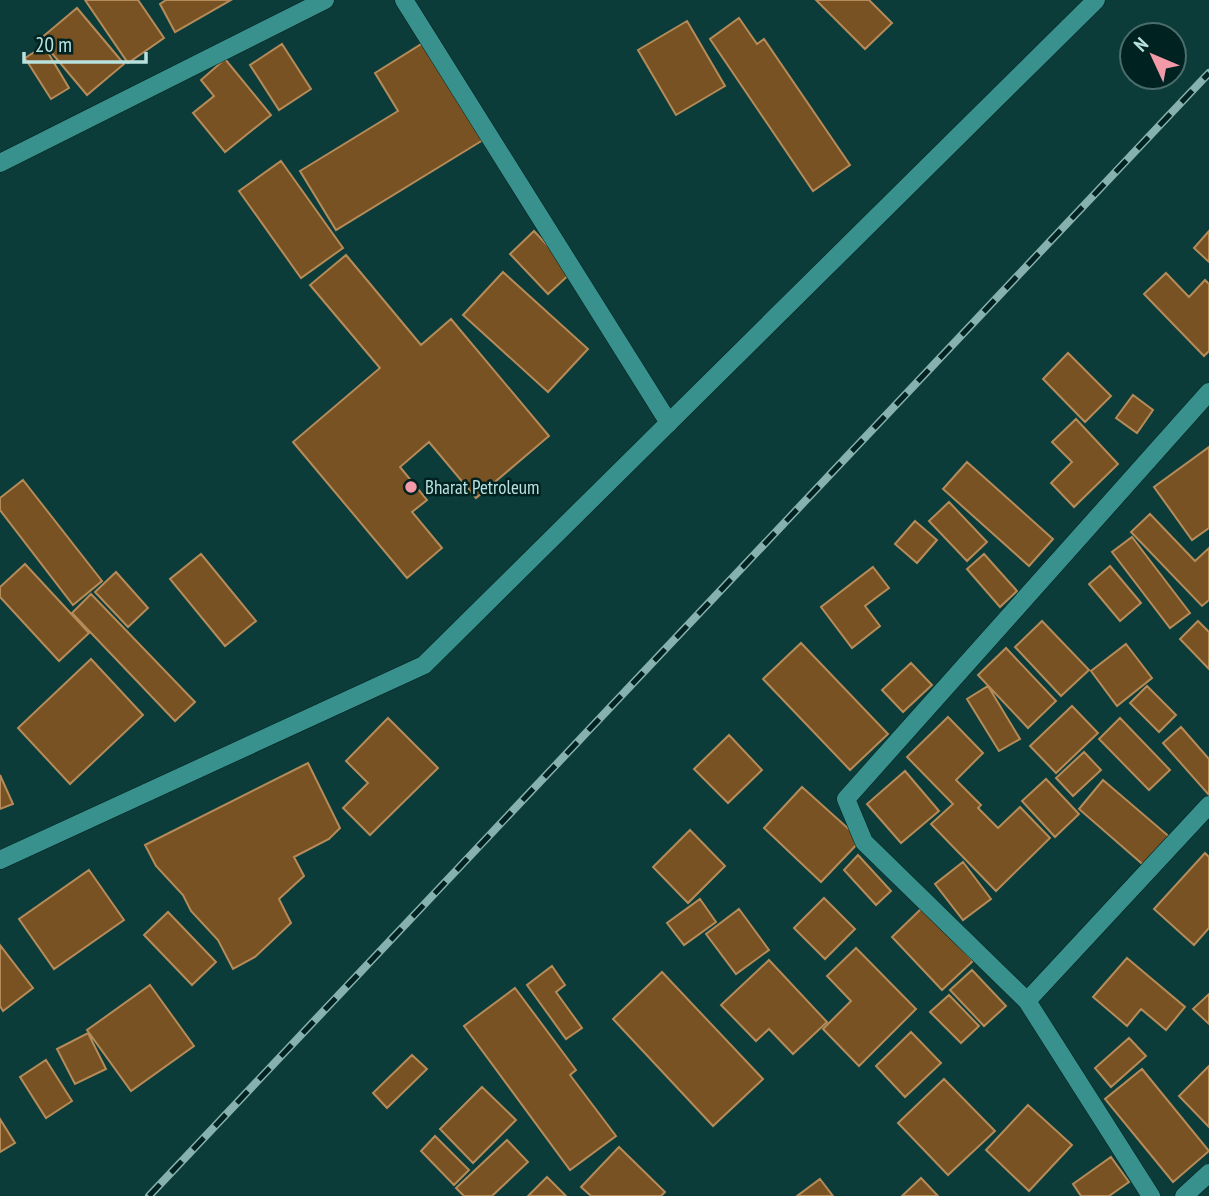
<svg xmlns="http://www.w3.org/2000/svg" width="1209" height="1196" font-family="'PT Sans Narrow',sans-serif">
  <rect width="100%" height="100%" fill="#0b3c3a"/>
  <path fill="#785222" stroke="#b58b59" stroke-width="2" d="M 85,0 L 138,0 L 164,38 L 128,63 Z
    M 166,0 L 231,0 L 175,32 L 160,4 Z
    M 816,0 L 869,0 L 892,23 L 865,49 Z
    M 77,8 L 124,64 L 87,95 L 40,39 Z
    M 739,18 L 757,44 L 764,39 L 850,165 L 813,191 L 710,39 Z
    M 687,21 L 725,86 L 676,115 L 638,50 Z
    M 423,43 L 483,140 L 336,230 L 300,171 L 398,111 L 375,73 Z
    M 282,44 L 311,89 L 279,110 L 250,65 Z
    M 44,46 L 69,88 L 51,99 L 25,58 Z
    M 225,59 L 271,115 L 225,152 L 193,113 L 214,96 L 201,80 Z
    M 281,161 L 343,248 L 301,278 L 239,191 Z
    M 534,231 L 572,272 L 548,294 L 510,254 Z
    M 1209,231 L 1209,262 L 1194,248 Z
    M 346,255 L 421,345 L 451,319 L 549,436 L 476,498 L 429,442 L 400,467 L 427,500 L 412,512 L 442,548 L 407,578 L 293,442 L 380,368 L 310,285 Z
    M 503,272 L 588,349 L 548,392 L 463,315 Z
    M 1166,273 L 1189,297 L 1205,280 L 1209,284 L 1209,351 L 1204,356 L 1144,294 Z
    M 1068,353 L 1111,396 L 1085,422 L 1043,379 Z
    M 1133,395 L 1153,410 L 1137,433 L 1116,418 Z
    M 1076,419 L 1118,464 L 1074,507 L 1051,483 L 1072,462 L 1052,442 Z
    M 1209,447 L 1209,528 L 1192,540 L 1154,487 Z
    M 967,462 L 1053,539 L 1029,566 L 943,489 Z
    M 23,480 L 102,581 L 73,605 L 0,510 L 0,498 Z
    M 949,502 L 987,542 L 967,561 L 929,521 Z
    M 1150,514 L 1195,561 L 1209,548 L 1209,600 L 1202,606 L 1131,532 Z
    M 915,521 L 937,540 L 917,563 L 895,544 Z
    M 1132,537 L 1190,613 L 1170,628 L 1112,552 Z
    M 201,554 L 256,621 L 225,646 L 170,579 Z
    M 984,554 L 1017,591 L 1000,607 L 967,569 Z
    M 25,564 L 89,633 L 59,661 L 0,597 L 0,587 Z
    M 1110,566 L 1141,603 L 1120,621 L 1089,584 Z
    M 873,567 L 889,588 L 865,606 L 880,626 L 852,648 L 821,607 Z
    M 116,572 L 148,608 L 128,627 L 95,592 Z
    M 91,594 L 195,702 L 175,721 L 72,613 Z
    M 1042,621 L 1089,670 L 1061,696 L 1015,647 Z
    M 1198,621 L 1209,632 L 1209,669 L 1180,639 Z
    M 801,643 L 888,734 L 850,770 L 763,679 Z
    M 1126,644 L 1152,678 L 1117,706 L 1091,671 Z
    M 1006,648 L 1056,701 L 1028,728 L 978,675 Z
    M 91,659 L 143,715 L 70,784 L 18,728 Z
    M 911,663 L 932,685 L 903,712 L 882,690 Z
    M 988,686 L 1020,739 L 999,751 L 967,699 Z
    M 1147,686 L 1176,715 L 1159,732 L 1130,703 Z
    M 1072,706 L 1098,733 L 1056,773 L 1030,746 Z
    M 948,717 L 983,753 L 956,780 L 981,805 L 978,808 L 998,828 L 1020,807 L 1050,838 L 996,891 L 931,824 L 953,804 L 907,757 Z
    M 388,718 L 438,768 L 370,835 L 343,808 L 368,783 L 346,761 Z
    M 1120,718 L 1170,770 L 1149,790 L 1099,739 Z
    M 1181,727 L 1209,759 L 1209,795 L 1163,743 Z
    M 729,735 L 762,770 L 728,803 L 694,769 Z
    M 1084,752 L 1101,770 L 1073,796 L 1056,778 Z
    M 308,763 L 340,828 L 329,839 L 294,857 L 304,876 L 279,899 L 291,923 L 255,957 L 233,969 L 218,940 L 191,911 L 183,895 L 156,866 L 145,845 Z
    M 905,771 L 939,811 L 901,843 L 867,804 Z
    M 0,775 L 13,804 L 0,809 Z
    M 1046,779 L 1079,814 L 1055,837 L 1022,801 Z
    M 1103,780 L 1172,839 L 1147,868 L 1079,809 Z
    M 802,787 L 861,840 L 821,882 L 764,828 Z
    M 690,830 L 725,866 L 688,903 L 653,867 Z
    M 1205,853 L 1209,857 L 1209,928 L 1194,945 L 1154,909 Z
    M 858,855 L 891,891 L 876,905 L 844,870 Z
    M 963,862 L 991,899 L 963,920 L 935,884 Z
    M 89,870 L 124,920 L 54,969 L 19,919 Z
    M 824,898 L 855,929 L 825,959 L 794,928 Z
    M 700,899 L 716,922 L 684,945 L 667,923 Z
    M 923,907 L 973,961 L 942,990 L 892,937 Z
    M 739,909 L 769,950 L 736,974 L 706,934 Z
    M 168,912 L 216,962 L 192,985 L 144,935 Z
    M 0,945 L 33,988 L 3,1011 L 0,1006 Z
    M 856,948 L 916,1009 L 859,1066 L 823,1029 L 851,1001 L 827,976 Z
    M 1127,958 L 1185,1007 L 1166,1030 L 1141,1009 L 1127,1026 L 1093,997 Z
    M 769,960 L 827,1022 L 793,1054 L 769,1029 L 756,1041 L 721,1005 Z
    M 552,966 L 565,985 L 556,992 L 582,1028 L 566,1039 L 527,985 Z
    M 972,970 L 1006,1006 L 984,1026 L 950,990 Z
    M 662,972 L 763,1079 L 713,1126 L 613,1019 Z
    M 150,985 L 194,1046 L 131,1091 L 87,1030 Z
    M 515,988 L 576,1070 L 570,1075 L 616,1136 L 570,1170 L 464,1026 Z
    M 1209,994 L 1209,1024 L 1193,1009 Z
    M 949,995 L 979,1026 L 961,1043 L 930,1012 Z
    M 911,1032 L 941,1063 L 905,1097 L 876,1066 Z
    M 88,1033 L 106,1069 L 75,1084 L 57,1049 Z
    M 1129,1038 L 1146,1056 L 1111,1087 L 1095,1068 Z
    M 412,1055 L 427,1069 L 387,1108 L 373,1093 Z
    M 46,1060 L 72,1101 L 46,1118 L 20,1077 Z
    M 1209,1066 L 1209,1127 L 1179,1096 Z
    M 1142,1069 L 1209,1151 L 1173,1182 L 1105,1099 Z
    M 944,1079 L 995,1131 L 948,1175 L 898,1123 Z
    M 482,1087 L 516,1120 L 473,1163 L 440,1129 Z
    M 1028,1105 L 1072,1145 L 1029,1191 L 986,1150 Z
    M 0,1119 L 15,1143 L 0,1152 Z
    M 435,1136 L 469,1170 L 454,1185 L 421,1151 Z
    M 507,1140 L 528,1162 L 492,1196 L 464,1196 L 456,1188 Z
    M 619,1147 L 665,1192 L 661,1196 L 591,1196 L 581,1187 Z
    M 1111,1157 L 1129,1182 L 1109,1196 L 1081,1196 L 1073,1184 Z
    M 547,1177 L 566,1196 L 528,1196 Z
    M 921,1178 L 938,1196 L 902,1196 Z
    M 820,1179 L 833,1196 L 797,1196 Z"/>
  <g fill="none" stroke-linecap="round" stroke-linejoin="round">
    <g stroke="#05211f" stroke-width="19">
      <path id="street" d="M 404,0 L 669,423
        M 0,163 L 325,0
        M 1027,1001 L 1209,805
        M 1151,1196 L 1027,1001 L 864,842 L 846,799 L 1209,392
        M 1184,1196 L 1209,1173"/>
    </g>
    <g stroke="#05211f" stroke-width="19">
      <path id="secondary" d="M 0,860 L 424,665 L 1096,0"/>
    </g>
    <use href="#street" stroke="#38918c" stroke-width="18"/>
    <use href="#secondary" stroke="#38918c" stroke-width="18"/>
    <g stroke="#86b1ae" stroke-width="8">
      <path id="rail" d="M 149,1196 L 1209,73"/>
    </g>
    <use href="#rail" stroke="#002220" stroke-width="5" stroke-dasharray="16" stroke-linecap="butt"/>
  </g>
  <circle fill="#f39aa8" stroke="#002220" stroke-width="2.5" cx="411" cy="487" r="7"/>
  <g text-anchor="middle" stroke-width="5" stroke-linejoin="round" paint-order="stroke">
    <g font-size="19" fill="#b9e1de" stroke="#002220" text-anchor="start">
      <text x="425" y="494">Bharat Petroleum</text>
    </g>
  </g>
  <g transform="translate(1153 56) rotate(314)"><circle r="33" fill="#002220" stroke="#4a6e6c" stroke-width="2"/>
  <path d="M0-5L12 26L0 18L-12 26Z" fill="#f39aa8"/>
  <text y="-10" font-size="19" font-weight="bold" text-anchor="middle" fill="#b9e1de">N</text>
  </g>
  <path d="M24 52v10h122v-10" fill="none" stroke="#b9e1de" stroke-width="3.5"/>
  <text x="35" y="52" font-size="21" fill="#b9e1de" stroke="#002220" stroke-width="5" paint-order="stroke">20 m</text>
</svg>
